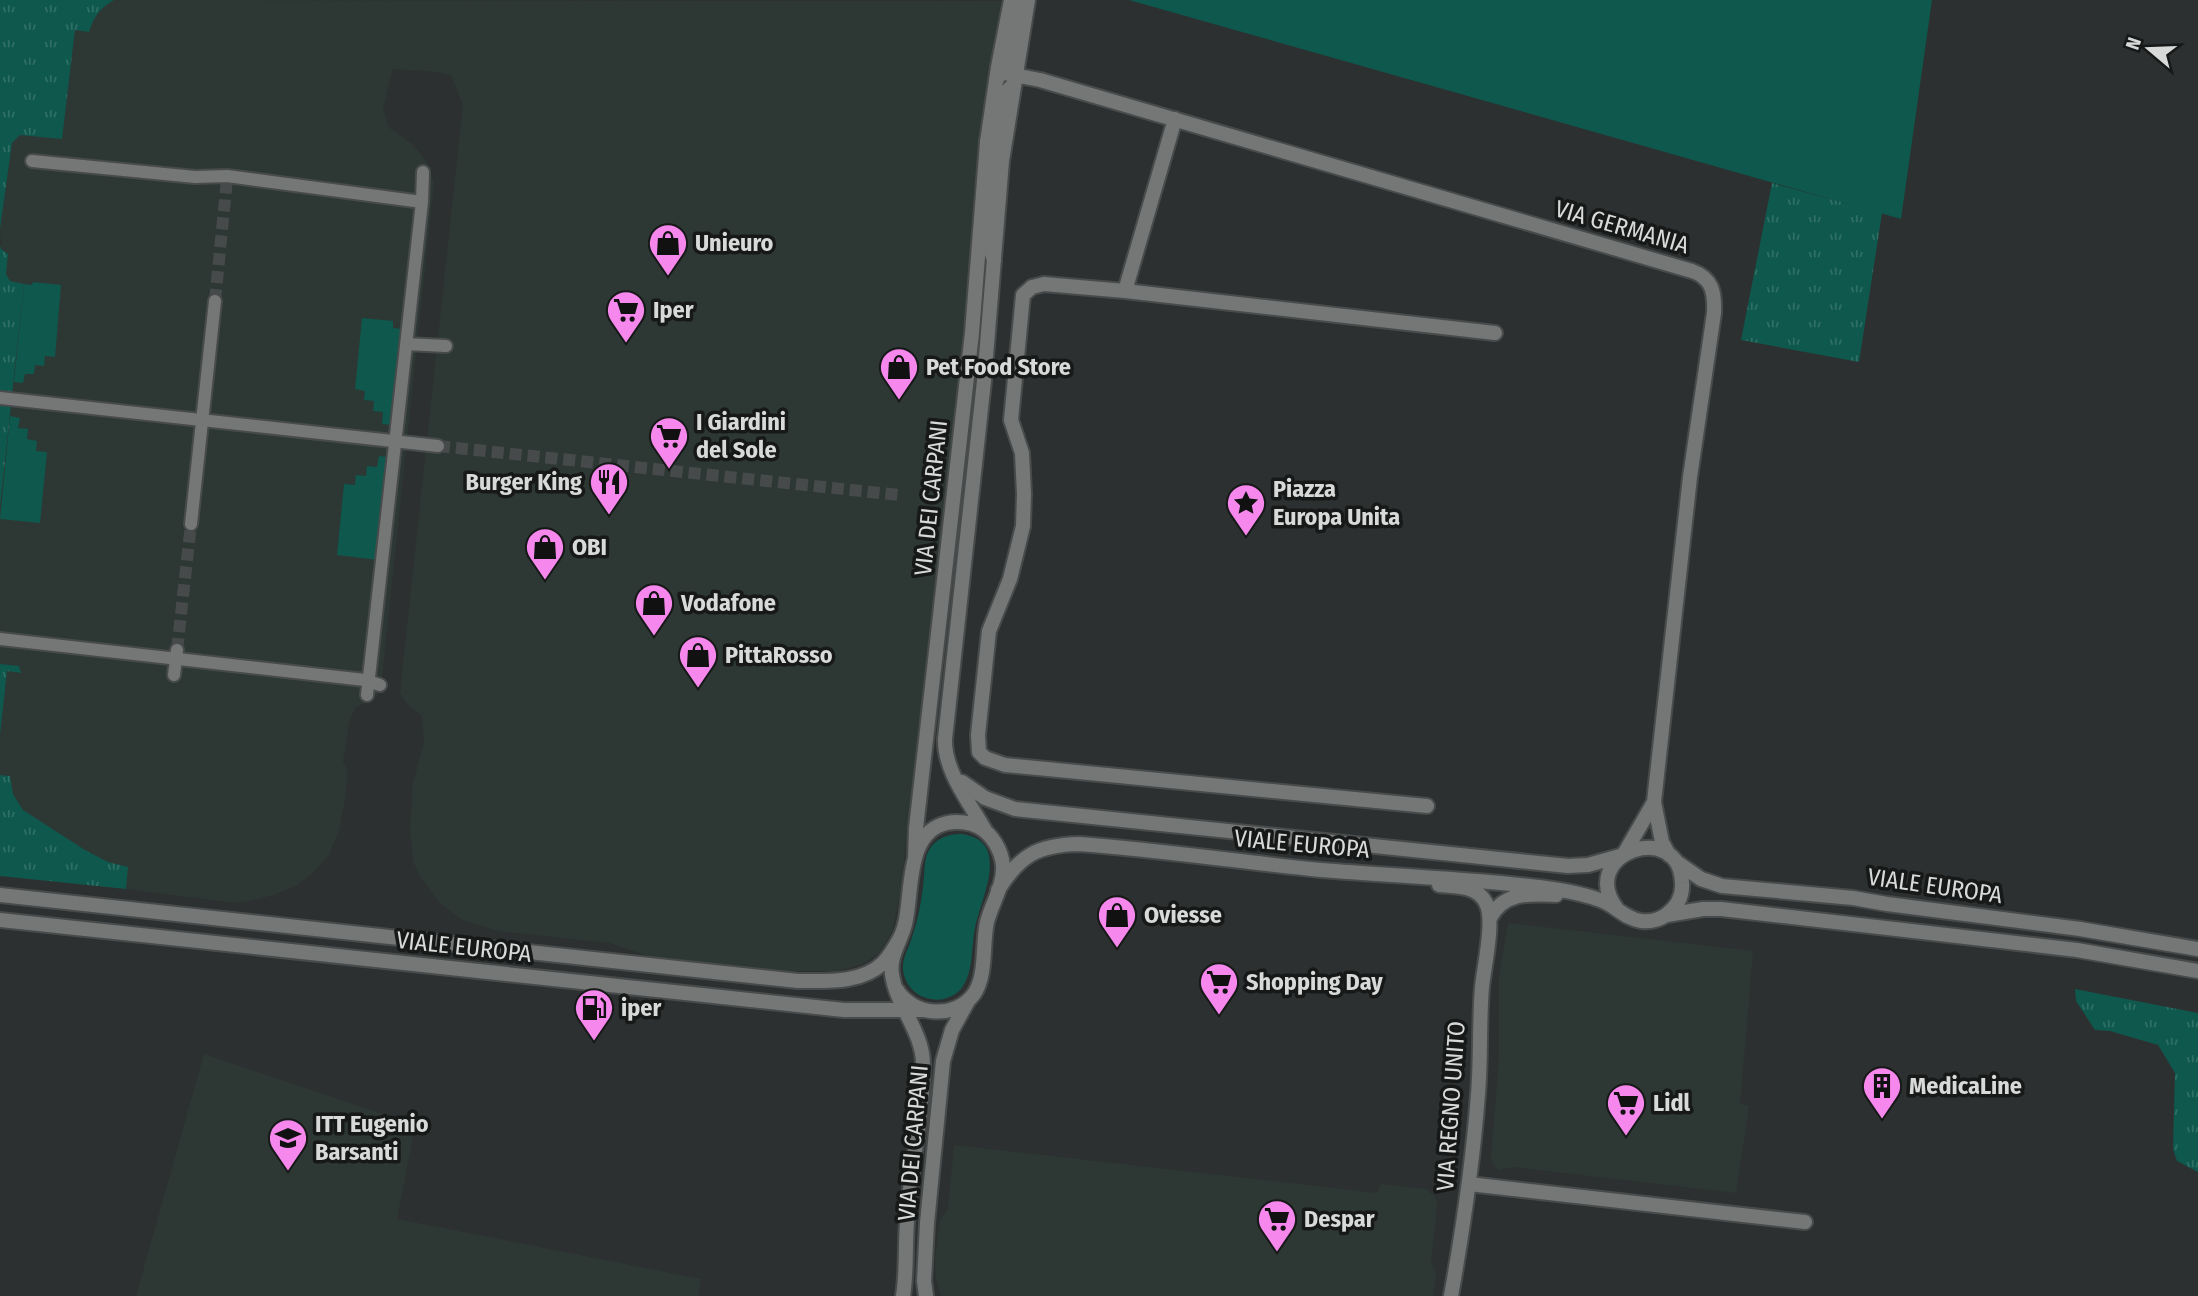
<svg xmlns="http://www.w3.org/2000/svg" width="2198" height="1296" font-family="'Fira Sans Condensed',sans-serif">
  <defs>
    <pattern id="park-tufts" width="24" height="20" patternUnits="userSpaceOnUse" patternTransform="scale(1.75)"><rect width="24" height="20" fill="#0e584d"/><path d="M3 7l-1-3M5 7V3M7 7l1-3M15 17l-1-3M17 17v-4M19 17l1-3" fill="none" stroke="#306f66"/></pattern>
  </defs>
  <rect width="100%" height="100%" fill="#2d3030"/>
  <path fill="#2d3835" d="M 114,0 L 1001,1 L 974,187 L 967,298 L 900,896 L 892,932 L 880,952 L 865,963 L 839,971 L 783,971 L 655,958 L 610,943 L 499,931 L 474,924 L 461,919 L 440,903 L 419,875 L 414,863 L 410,831 L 413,782 L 424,744 L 422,715 L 408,705 L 400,693 L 463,105 L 451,75 L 439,72 L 393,69 L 383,108 L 388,127 L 412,144 L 421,154 L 427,163 L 434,183 L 381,687 L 378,695 L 355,708 L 349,723 L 343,762 L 347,769 L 347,780 L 344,804 L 339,830 L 329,855 L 312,874 L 297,885 L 274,895 L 249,901 L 236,903 L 126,889 L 127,867 L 108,862 L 85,850 L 23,810 L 13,794 L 10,776 L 0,775 L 0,735 L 7,671 L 20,673 L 18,666 L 0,664 L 0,507 L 24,285 L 10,282 L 6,274 L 8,254 L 1,249 L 0,229 L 12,143 L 20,135 L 62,138 L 75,30 L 89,31 L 93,19 L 102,7 Z
    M 1508,923 L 1753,951 L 1740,1104 L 1749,1106 L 1736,1193 L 1513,1167 L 1499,1170 L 1494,1166 L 1491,1157 L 1499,1061 L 1499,976 Z
    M 204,1054 L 415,1125 L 397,1219 L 701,1279 L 698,1296 L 136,1296 Z
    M 954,1145 L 1377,1193 L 1381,1184 L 1426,1189 L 1435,1197 L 1437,1204 L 1431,1263 L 1436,1273 L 1433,1296 L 941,1296 L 936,1278 L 935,1259 L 940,1220 L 948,1210 Z"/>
  <path fill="#0e584d" d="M 1129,0 L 1932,0 L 1901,219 Z
    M 33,282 L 61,285 L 55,357 L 45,356 L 44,366 L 35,365 L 34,374 L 25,374 L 23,383 L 14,382 L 24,284 L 32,285 Z
    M 362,318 L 393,321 L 393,328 L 403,329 L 392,425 L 382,424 L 383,412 L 373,411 L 374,401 L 364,400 L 365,391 L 355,389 Z
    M 10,416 L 20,418 L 18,428 L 28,429 L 27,439 L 37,441 L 36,451 L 47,452 L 40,523 L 0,519 Z
    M 379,456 L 388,457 L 378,560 L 337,555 L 344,484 L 355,485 L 356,475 L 366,476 L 367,466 L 377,467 Z
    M 961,834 C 1013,840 980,900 975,928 C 971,947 974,969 963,986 C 957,996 942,1002 931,999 C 916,997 905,985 903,970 C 902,957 910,946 913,934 C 918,919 921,903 923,887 C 925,875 923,861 929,850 C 936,838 948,834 961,834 Z"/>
  <path fill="url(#park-tufts)" d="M 0,0 L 114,0 C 100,8 94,16 89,32 L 75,30 L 62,139 L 20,135 L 12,143 L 0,229 Z
    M 1772,183 L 1882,213 L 1859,362 L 1741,340 Z
    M 0,245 L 1,249 L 8,254 L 6,274 L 10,281 L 24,284 L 0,507 Z
    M 0,664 L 19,666 L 21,673 L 7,671 L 0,735 Z
    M 0,775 L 10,776 L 13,794 L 23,810 L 85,850 L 108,862 L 128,867 L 126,889 L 0,876 Z
    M 2075,989 L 2198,1013 L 2198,1172 L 2177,1161 L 2173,1149 L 2175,1073 L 2158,1045 L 2110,1031 L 2095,1030 L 2076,1001 Z"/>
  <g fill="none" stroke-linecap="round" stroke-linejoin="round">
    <path stroke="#474a4a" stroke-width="12" stroke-dasharray="12 6" stroke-linecap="butt" d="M 215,301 L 227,179
      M 438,446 L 899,495
      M 177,650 L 191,524"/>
    <g stroke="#484b4b" stroke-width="16">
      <path id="pedestrian" d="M 32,161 L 195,177 L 227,176 L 422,202
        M 406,344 L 446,346
        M 0,398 L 438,446
        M 191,524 L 215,301
        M 0,639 L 365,680 L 380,685
        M 174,675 L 177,650
        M 367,695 L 422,202 L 423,172"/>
    </g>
    <g stroke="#484b4b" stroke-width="18">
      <path id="minor" d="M 1015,74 L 1011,73 L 1008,68 L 1018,0
        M 996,81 L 1000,74 L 1004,73 L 1040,80 L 1692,271 C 1712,278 1715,292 1714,313 L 1690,477 L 1654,802 L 1662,842 L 1669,855
        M 1175,119 L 1125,291 L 1495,333
        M 987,142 L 994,143 L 996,146 L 987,238 L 994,260
        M 987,142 L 993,141 L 997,136 L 1003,95 L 1013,85
        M 1125,291 L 1044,284 L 1032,287 L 1023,295 L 1011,420 L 1022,453 L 1024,494 L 1023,526 L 1010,579 L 989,631 L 978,735 L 979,752 L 985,758 L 1005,765 L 1427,806
        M 1624,854 L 1654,802
        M 1439,885 C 1457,887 1477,885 1486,903 C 1495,919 1484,967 1482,987 C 1479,1023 1481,1059 1478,1094 C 1473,1162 1463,1229 1451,1296
        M 1490,918 C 1504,891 1531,894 1556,895
        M 1469,1184 L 1805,1222"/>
    </g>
    <g stroke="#484b4b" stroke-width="18">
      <path id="tertiary" d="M 962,782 L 985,798 L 1015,809 L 1568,866 L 1588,865 L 1620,856
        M 986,832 C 971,804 944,772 945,739 L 984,381 L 1002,161 L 1028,0
        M 915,858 L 916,828 L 972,333 L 987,142 L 998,67 L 1011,0
        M 1678,863 L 1701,879 L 1722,886 L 1853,898 L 1887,904 L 2080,929 L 2198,949
        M 998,890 C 1020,855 1038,845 1079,844 C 1160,850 1240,862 1321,870 C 1385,875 1448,878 1511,884 C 1540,887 1572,890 1600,900 C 1615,905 1625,919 1641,921 C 1650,922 1659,920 1666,915 C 1677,907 1683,896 1682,883 C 1680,818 1575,853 1617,909
        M 0,895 L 798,981 C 826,981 861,984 883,963 C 890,956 896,945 901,936
        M 1667,915 L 1703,909 L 1721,909 L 2077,950 L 2198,971
        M 0,920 L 844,1010 L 924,1010
        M 897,990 C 913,1016 955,1020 974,994 C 987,975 982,944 987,922 C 992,903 1004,885 1003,866 C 1002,851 992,834 979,827 C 970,822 957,821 947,823 C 905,832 913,892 905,924 C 901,941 889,956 892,974 C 896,1005 923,1032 923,1064 C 923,1117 910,1169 907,1222 C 905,1247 907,1272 903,1296
        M 926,1296 L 924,1281 L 927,1223 L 943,1061 L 952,1030 L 968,1001"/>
    </g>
    <use href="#pedestrian" stroke="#757676" stroke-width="12"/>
    <use href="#minor" stroke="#757676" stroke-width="14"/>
    <use href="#tertiary" stroke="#757676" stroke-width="14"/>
  </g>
  <defs>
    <g id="shop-pin" transform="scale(2.0125)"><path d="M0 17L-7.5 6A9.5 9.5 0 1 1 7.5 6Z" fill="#f688ed" stroke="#171818"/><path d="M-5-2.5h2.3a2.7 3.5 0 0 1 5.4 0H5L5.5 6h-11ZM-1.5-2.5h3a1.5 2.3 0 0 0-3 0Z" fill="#111"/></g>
    <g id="supermarket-pin" transform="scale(2.0125)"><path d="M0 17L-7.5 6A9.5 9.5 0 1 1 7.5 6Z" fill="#f688ed" stroke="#171818"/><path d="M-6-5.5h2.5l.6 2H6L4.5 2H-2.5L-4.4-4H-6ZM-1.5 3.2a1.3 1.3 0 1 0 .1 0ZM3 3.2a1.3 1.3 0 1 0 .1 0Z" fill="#111"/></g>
    <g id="restaurant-pin" transform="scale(2.0125)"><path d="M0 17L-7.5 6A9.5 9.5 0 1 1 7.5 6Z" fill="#f688ed" stroke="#171818"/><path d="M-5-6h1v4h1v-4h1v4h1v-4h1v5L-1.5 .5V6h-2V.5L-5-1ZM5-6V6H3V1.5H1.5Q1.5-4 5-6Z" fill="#111"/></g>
    <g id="sight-pin" transform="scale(2.0125)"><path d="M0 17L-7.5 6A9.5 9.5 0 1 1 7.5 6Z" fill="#f688ed" stroke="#171818"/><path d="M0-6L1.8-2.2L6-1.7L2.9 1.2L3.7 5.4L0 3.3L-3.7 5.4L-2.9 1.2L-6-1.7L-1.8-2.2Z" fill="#111"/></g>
    <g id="fuel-pin" transform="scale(2.0125)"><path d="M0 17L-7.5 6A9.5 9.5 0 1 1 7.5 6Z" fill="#f688ed" stroke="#171818"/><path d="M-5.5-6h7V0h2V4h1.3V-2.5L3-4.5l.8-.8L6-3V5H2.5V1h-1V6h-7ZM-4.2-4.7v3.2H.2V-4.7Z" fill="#111"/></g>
    <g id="building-pin" transform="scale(2.0125)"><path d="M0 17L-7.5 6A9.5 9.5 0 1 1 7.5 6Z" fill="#f688ed" stroke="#171818"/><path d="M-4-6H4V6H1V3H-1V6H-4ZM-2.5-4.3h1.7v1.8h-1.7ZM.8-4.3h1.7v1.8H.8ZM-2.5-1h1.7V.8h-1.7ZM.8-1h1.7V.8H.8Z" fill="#111"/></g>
    <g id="school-pin" transform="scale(2.0125)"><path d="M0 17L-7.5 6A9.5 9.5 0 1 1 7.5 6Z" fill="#f688ed" stroke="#171818"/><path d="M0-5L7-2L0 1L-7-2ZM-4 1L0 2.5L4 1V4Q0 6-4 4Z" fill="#111"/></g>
  </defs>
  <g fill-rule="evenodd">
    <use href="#shop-pin" x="668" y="243"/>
    <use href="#supermarket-pin" x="626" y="310"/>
    <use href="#shop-pin" x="899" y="367"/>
    <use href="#supermarket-pin" x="669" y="436"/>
    <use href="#restaurant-pin" x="609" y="482"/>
    <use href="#sight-pin" x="1246" y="503"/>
    <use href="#shop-pin" x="545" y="547"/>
    <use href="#shop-pin" x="654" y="603"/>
    <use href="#shop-pin" x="698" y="655"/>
    <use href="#shop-pin" x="1117" y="915"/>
    <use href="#supermarket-pin" x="1219" y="982"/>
    <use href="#fuel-pin" x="594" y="1008"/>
    <use href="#building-pin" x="1882" y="1086"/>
    <use href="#supermarket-pin" x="1626" y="1103"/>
    <use href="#school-pin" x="288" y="1138"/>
    <use href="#supermarket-pin" x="1277" y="1219"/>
  </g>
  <g text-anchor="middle" stroke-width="7" stroke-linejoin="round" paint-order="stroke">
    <g font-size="24" fill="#d8dada" stroke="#171818">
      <text transform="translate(1622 227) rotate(16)" y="8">VIA GERMANIA</text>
      <text transform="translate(931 498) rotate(-84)" y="8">VIA DEI CARPANI</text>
      <text transform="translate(1302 844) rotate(5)" y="8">VIALE EUROPA</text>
      <text transform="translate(1935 886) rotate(8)" y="8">VIALE EUROPA</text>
      <text transform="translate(464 947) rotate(6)" y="8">VIALE EUROPA</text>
      <text transform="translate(1451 1106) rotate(-86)" y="8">VIA REGNO UNITO</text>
      <text transform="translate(913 1143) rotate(-85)" y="8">VIA DEI CARPANI</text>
    </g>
    <g font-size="24" font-weight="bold" fill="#d8dada" stroke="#171818" text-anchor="start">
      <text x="695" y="251">Unieuro</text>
      <text x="653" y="318">Iper</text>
      <text x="926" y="375">Pet Food Store</text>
      <text x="696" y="430">I Giardini<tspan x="696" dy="28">del Sole</tspan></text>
      <text x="582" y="490" text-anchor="end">Burger King</text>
      <text x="1273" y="497">Piazza<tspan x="1273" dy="28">Europa Unita</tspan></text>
      <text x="572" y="555">OBI</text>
      <text x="681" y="611">Vodafone</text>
      <text x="725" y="663">PittaRosso</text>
      <text x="1144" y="923">Oviesse</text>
      <text x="1246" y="990">Shopping Day</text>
      <text x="621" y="1016">iper</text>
      <text x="1909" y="1094">MedicaLine</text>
      <text x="1653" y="1111">Lidl</text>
      <text x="315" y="1132">ITT Eugenio<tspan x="315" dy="28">Barsanti</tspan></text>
      <text x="1304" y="1227">Despar</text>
    </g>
  </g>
  <g transform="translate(2149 49) rotate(289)" stroke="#171818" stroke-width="5" paint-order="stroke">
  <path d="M0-5L12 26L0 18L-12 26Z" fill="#d8dada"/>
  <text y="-10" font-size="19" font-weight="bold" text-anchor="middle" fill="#d8dada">N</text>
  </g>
</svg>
